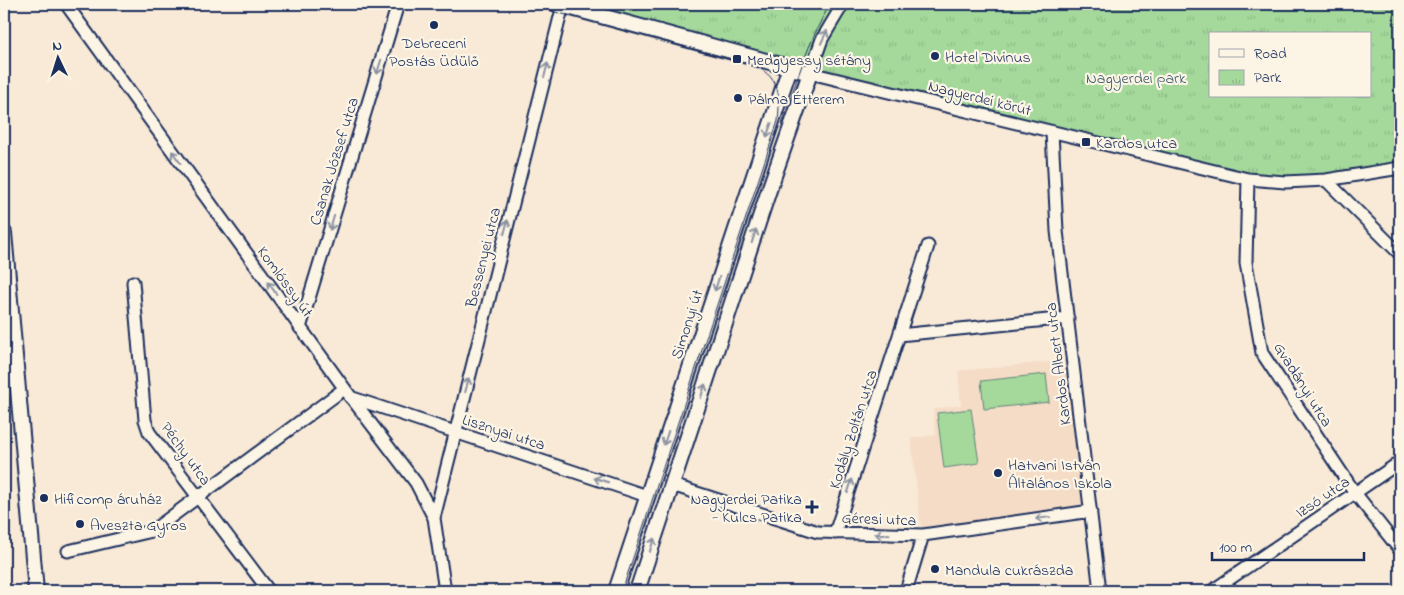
<svg xmlns="http://www.w3.org/2000/svg" width="1404" height="595" font-family="'Indie Flower',sans-serif">
  <defs>
    <pattern id="park-tufts" width="24" height="20" patternUnits="userSpaceOnUse" patternTransform="scale(1.25)"><rect width="24" height="20" fill="#a5d99b"/><path d="M3 7l-1-3M5 7V3M7 7l1-3M15 17l-1-3M17 17v-4M19 17l1-3" fill="none" stroke="#8dbb88"/></pattern>
  </defs>
  <rect width="100%" height="100%" fill="#f9ead7"/>
  <filter id="ink" filterUnits="userSpaceOnUse"><feTurbulence type="fractalNoise" baseFrequency=".02" numOctaves="2"/><feDisplacementMap in="SourceGraphic" scale="10" xChannelSelector="R" yChannelSelector="G"/><feConvolveMatrix kernelMatrix="1 2 1 2 8 2 1 2 1" color-interpolation-filters="sRGB"/></filter>
  <g filter="url(#ink)">
    <path fill="#f5dcc6" d="M 1068,360 L 1085,507 L 983,522 L 921,528 L 911,438 L 936,435 L 933,409 L 961,405 L 958,371 Z"/>
    <path fill="#a5d99b" stroke="#60847c" d="M 1046,374 L 1049,402 L 984,409 L 981,381 Z
      M 971,409 L 979,463 L 944,468 L 937,413 Z"/>
    <path fill="url(#park-tufts)" stroke="#60847c" fill-rule="evenodd" d="M 557,4 L 1400,4 L 1400,168 L 1358,175 L 1248,179 ZM 1210,34 L 1370,34 L 1370,96 L 1210,96 Z"/>
    <g fill="none" stroke-linecap="round" stroke-linejoin="round">
      <g stroke="#1b2f5e" stroke-width="12">
        <path id="pedestrian" d="M 830,4 L 839,9"/>
      </g>
      <g stroke="#1b2f5e" stroke-width="15">
        <path id="minor" d="M 66,4 L 350,396 L 416,483 L 434,518 L 445,591
          M 843,4 L 822,39 L 810,73 L 1248,179 L 1285,182 L 1326,180 L 1400,168
          M 1052,132 L 1057,231 L 1100,591
          M 1248,179 L 1246,263 L 1262,353 L 1355,493 L 1400,550
          M 1326,180 L 1400,254
          M 133,282 L 145,420 L 149,432 L 269,591
          M 300,328 L 398,4
          M 899,335 L 1068,318
          M 350,397 L 647,496
          M 672,485 L 818,532 L 923,535 L 1091,511
          M 434,518 L 563,5
          M 835,533 L 928,246
          M 68,551 L 152,531 L 344,389
          M 906,591 L 923,535
          M 1212,591 L 1400,462"/>
      </g>
      <g stroke="#1b2f5e" stroke-width="18">
        <path id="tertiary" d="M 557,4 L 810,73 L 769,190 L 637,591
          M 4,233 L 36,591
          M 616,591 L 790,67"/>
      </g>
      <use href="#pedestrian" stroke="#fcf5e5" stroke-width="9"/>
      <use href="#minor" stroke="#fcf5e5" stroke-width="11"/>
      <use href="#tertiary" stroke="#fcf5e5" stroke-width="14"/>
      <path stroke="#1b2f5e" stroke-width="1" d="M 525,4 L 751,64 C 779,76 781,93 778,121 L 622,591
        M 782,124 C 796,82 808,42 830,4"/>
    </g>
    <defs><path id="oneway-shaft" d="M-6 0H5M1.5-3L5.5 0L1.5 3" fill="none" stroke-width="1.6" stroke-linecap="round" stroke-linejoin="round" transform="scale(1.25)"/></defs>
    <g stroke="#8c92a2">
      <use href="#oneway-shaft" transform="translate(824 37) rotate(-65)"/>
      <use href="#oneway-shaft" transform="translate(379 67) rotate(107)"/>
      <use href="#oneway-shaft" transform="translate(546 70) rotate(-76)"/>
      <use href="#oneway-shaft" transform="translate(769 130) rotate(109)"/>
      <use href="#oneway-shaft" transform="translate(176 157) rotate(-126)"/>
      <use href="#oneway-shaft" transform="translate(332 223) rotate(107)"/>
      <use href="#oneway-shaft" transform="translate(506 227) rotate(-76)"/>
      <use href="#oneway-shaft" transform="translate(754 236) rotate(-72)"/>
      <use href="#oneway-shaft" transform="translate(717 284) rotate(108)"/>
      <use href="#oneway-shaft" transform="translate(272 288) rotate(-126)"/>
      <use href="#oneway-shaft" transform="translate(467 385) rotate(-76)"/>
      <use href="#oneway-shaft" transform="translate(703 391) rotate(-72)"/>
      <use href="#oneway-shaft" transform="translate(666 438) rotate(108)"/>
      <use href="#oneway-shaft" transform="translate(601 480) rotate(-162)"/>
      <use href="#oneway-shaft" transform="translate(850 486) rotate(-72)"/>
      <use href="#oneway-shaft" transform="translate(1043 518) rotate(172)"/>
      <use href="#oneway-shaft" transform="translate(882 534) rotate(-178)"/>
      <use href="#oneway-shaft" transform="translate(652 545) rotate(-72)"/>
    </g>
  </g>
  <g fill="#1b2f5e" stroke="#fcf5e5" stroke-width="2">
    <circle cx="434" cy="25" r="5"/>
    <circle cx="935" cy="56" r="5"/>
    <rect x="732" y="54" width="10" height="10" rx="2.5"/>
    <circle cx="738" cy="98" r="5"/>
    <rect x="1081" y="137" width="10" height="10" rx="2.5"/>
    <circle cx="998" cy="473" r="5"/>
    <circle cx="44" cy="498" r="5"/>
    <path d="M809.5 499.5h5v5h5v5h-5v5h-5v-5h-5v-5h5z"/>
    <circle cx="80" cy="524" r="5"/>
    <circle cx="935" cy="569" r="5"/>
  </g>
  <g text-anchor="middle" stroke-width="4.5" stroke-linejoin="round" paint-order="stroke">
    <g font-size="16" fill="#1b2f5e" stroke="#fcf5e5" text-anchor="start">
      <text x="434" y="48" text-anchor="middle">Debreceni<tspan x="434" dy="18">Postás Üdülő</tspan></text>
      <text x="945" y="62">Hotel Divinus</text>
      <text x="747" y="65">Medgyessy sétány</text>
      <text x="748" y="104">Pálma Étterem</text>
      <text x="1096" y="148">Kardos utca</text>
      <text x="1008" y="470">Hatvani István<tspan x="1008" dy="18">Általános Iskola</tspan></text>
      <text x="54" y="504">Hificomp áruház</text>
      <text x="802" y="504" text-anchor="end">Nagyerdei Patika<tspan x="802" dy="18">- Kulcs Patika</tspan></text>
      <text x="90" y="530">Aveszta Gyros</text>
      <text x="945" y="575">Mandula cukrászda</text>
    </g>
    <g font-size="16" fill="#3e5a6d" stroke="#fcf5e5">
      <text x="1136" y="83">Nagyerdei park</text>
    </g>
    <g font-size="16" fill="#1b2f5e" stroke="#fcf5e5">
      <text transform="translate(980 97) rotate(14)" y="6">Nagyerdei körút</text>
      <text transform="translate(333 161) rotate(-73)" y="6">Csanak József utca</text>
      <text transform="translate(482 257) rotate(-76)" y="6">Bessenyei utca</text>
      <text transform="translate(286 281) rotate(54)" y="6">Komlóssy út</text>
      <text transform="translate(686 324) rotate(-72)" y="6">Simonyi út</text>
      <text transform="translate(1057 364) rotate(-97)" y="6">Kardos Albert utca</text>
      <text transform="translate(1304 384) rotate(58)" y="6">Gvadányi utca</text>
      <text transform="translate(852 429) rotate(-72)" y="6">Kodály Zoltán utca</text>
      <text transform="translate(504 431) rotate(18)" y="6">Lisznyai utca</text>
      <text transform="translate(187 453) rotate(54)" y="6">Péchy utca</text>
      <text transform="translate(1322 496) rotate(-34)" y="6">Izsó utca</text>
      <text transform="translate(879 518) rotate(2)" y="6">Géresi utca</text>
    </g>
  </g>
  <rect width="1404" height="595" fill="none" stroke="#fcf5e5" stroke-width="20"/>
  <rect x="10" y="10" width="1384" height="575" fill="none" stroke="#1b2f5e" stroke-width="2" filter="url(#ink)"/>
  <rect x="1209" y="32" width="162" height="65" fill="#fcf5e5" stroke="#a2a6af"/>
  <rect x="1219" y="49" width="25" height="8" fill="#fcf5e5" stroke="#a2a6af"/>
  <text x="1254" y="58" font-size="15" fill="#1b2f5e">Road</text>
  <rect x="1219" y="70" width="25" height="15" fill="url(#park-tufts)" stroke="#a2a6af"/>
  <text x="1254" y="82" font-size="15" fill="#1b2f5e">Park</text>
  <g transform="translate(58 58) rotate(356)" stroke="#fcf5e5" stroke-width="4" paint-order="stroke">
  <path d="M0-4L9 19L0 12L-9 19Z" fill="#1b2f5e"/>
  <text y="-8" font-size="14" font-weight="bold" text-anchor="middle" fill="#1b2f5e">N</text>
  </g>
  <path d="M1212 552v8h152v-8" fill="none" stroke="#1b2f5e" stroke-width="2.5"/>
  <text x="1219" y="552" font-size="15" fill="#1b2f5e" stroke="#fcf5e5" stroke-width="4" paint-order="stroke">100 m</text>
</svg>
